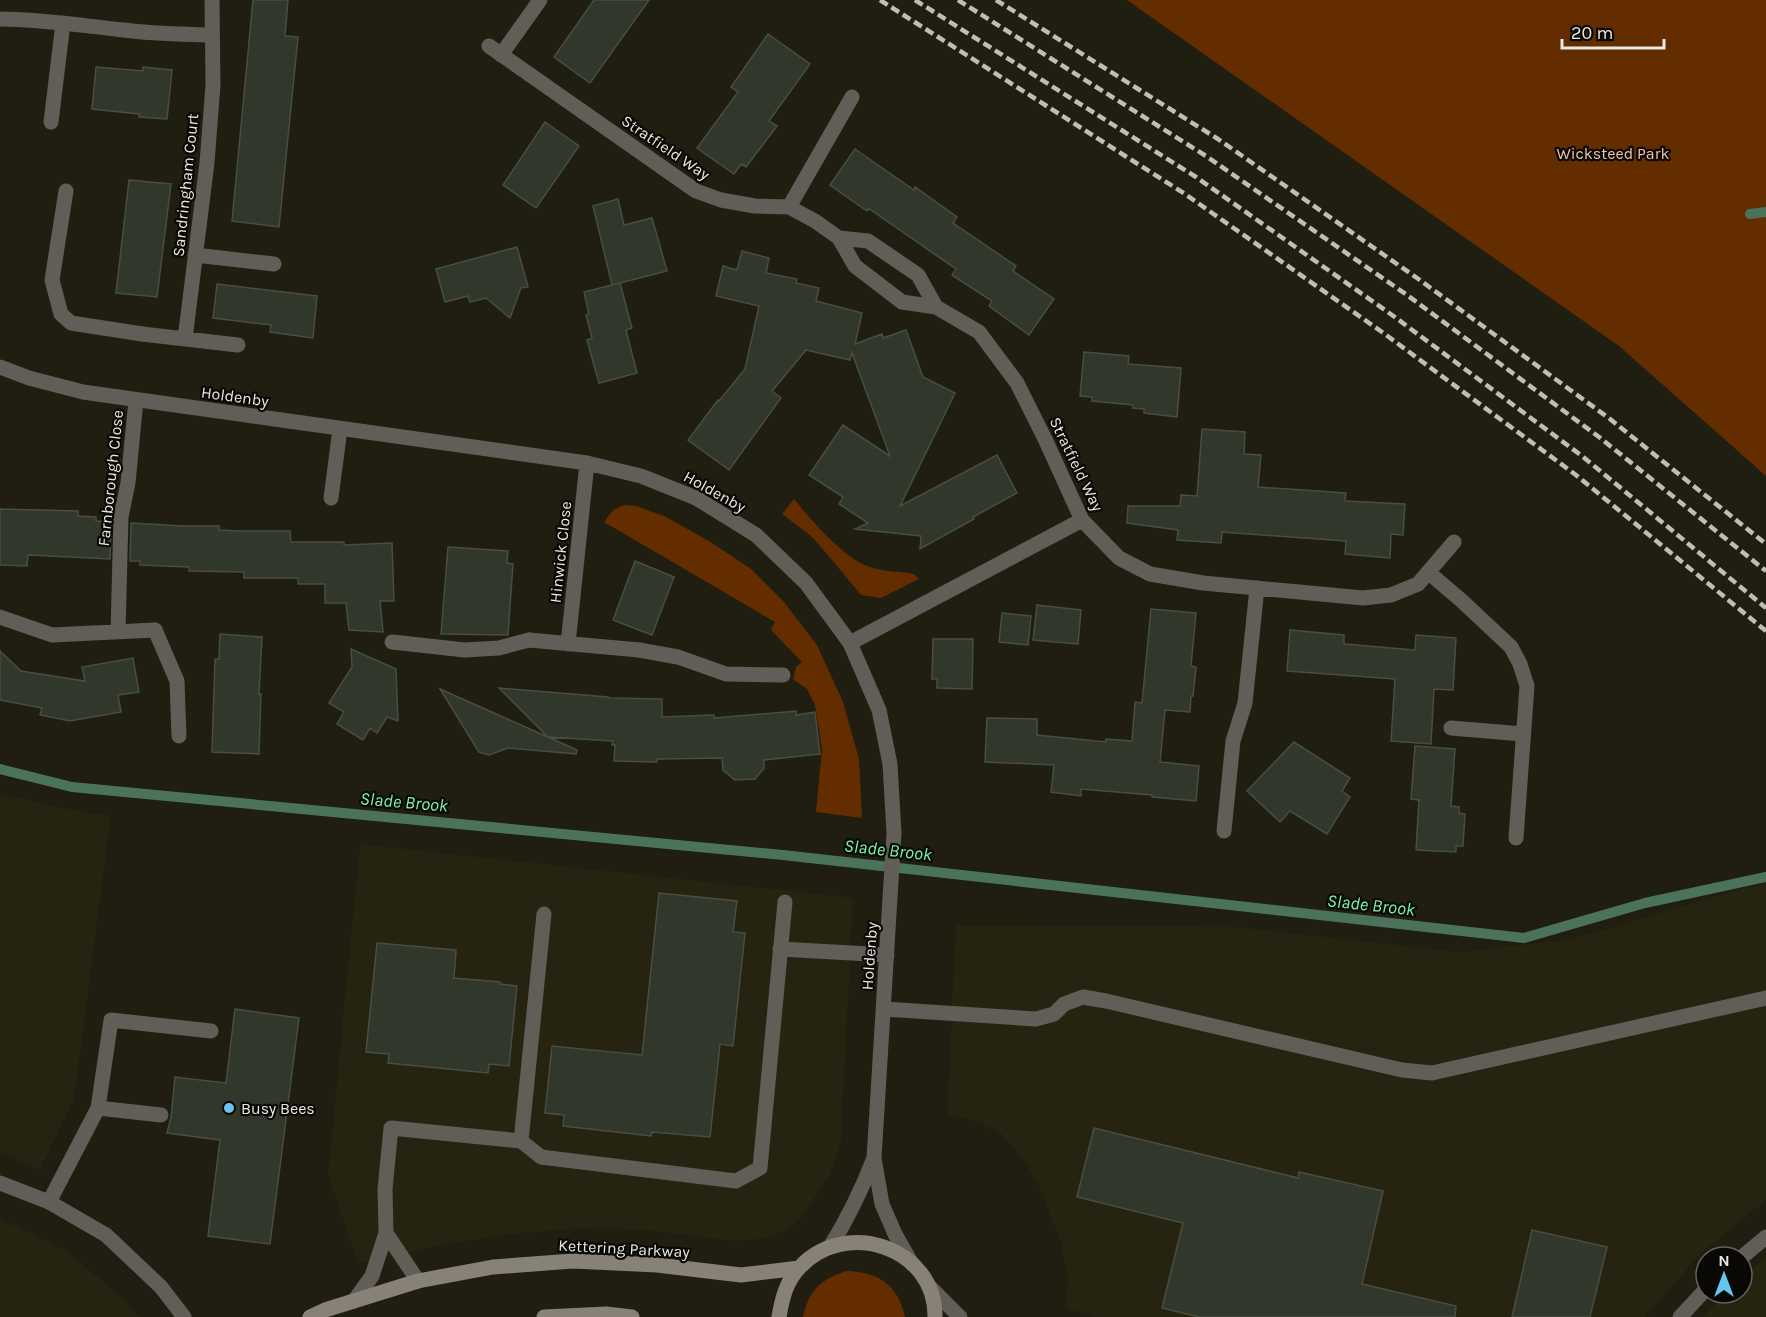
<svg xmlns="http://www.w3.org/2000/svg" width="1766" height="1317" font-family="Karla,sans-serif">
  <rect width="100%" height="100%" fill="#1f1e11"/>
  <path fill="#262410" d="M 0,794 L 87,813 L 111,816 L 74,1100 L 40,1170 L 0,1153 Z
    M 360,844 L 853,898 L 841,1141 L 831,1172 L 804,1214 L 789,1229 L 768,1238 L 735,1241 L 646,1230 L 581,1228 L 509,1234 L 430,1247 L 358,1264 L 328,1175 Z
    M 1766,884 L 1766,1200 L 1702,1252 L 1645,1317 L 1096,1317 L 1065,1308 L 1068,1278 L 1061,1243 L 1043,1195 L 1026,1163 L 1002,1134 L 980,1123 L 947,1114 L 956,925 L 1236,927 L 1459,952 L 1568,940 L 1742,889 Z
    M 0,1219 L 64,1249 L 121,1297 L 140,1317 L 0,1317 Z
    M 1766,1257 L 1766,1317 L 1703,1317 L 1727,1293 L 1742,1293 L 1742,1277 Z"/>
  <path fill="#642d00" d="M 1127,0 L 1766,0 L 1766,476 L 1619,346 Z
    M 794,499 C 811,520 842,556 867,566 C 882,572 898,571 914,574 L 919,579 L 881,598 L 861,595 L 822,548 L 811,536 L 782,514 Z
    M 624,505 L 636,506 L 664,516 L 709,541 L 751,569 L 784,602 L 817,645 L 843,702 L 859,759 L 862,818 L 816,812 L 822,749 L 815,705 L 807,689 L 793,679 L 796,667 L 802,662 L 771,630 L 775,622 L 604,522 L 613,510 Z
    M 846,1271 C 878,1272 898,1284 905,1317 L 803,1317 C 809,1290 820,1280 846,1271 Z"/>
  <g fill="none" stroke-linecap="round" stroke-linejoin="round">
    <path stroke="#4b735b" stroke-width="10" d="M 1750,214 L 1766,212
      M 0,769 L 72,787 L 783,855 L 1524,938 L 1645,903 L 1766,877"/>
  </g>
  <path fill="#31372a" stroke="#484e41" stroke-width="1.5" d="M 253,0 L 288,0 L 285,36 L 298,37 L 279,227 L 232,221 Z
    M 594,0 L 649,0 L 590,83 L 554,57 Z
    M 768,34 L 810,64 L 769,121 L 777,126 L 746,167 L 741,164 L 734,174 L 697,148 L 738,92 L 731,87 Z
    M 96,67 L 143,71 L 143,67 L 172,70 L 167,119 L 139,117 L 139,114 L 92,109 Z
    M 545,122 L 579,146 L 536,208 L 503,185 Z
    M 855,149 L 914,190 L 915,187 L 957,217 L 953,223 L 1016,266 L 1013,271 L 1054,299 L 1029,335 L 989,306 L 992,301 L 952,275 L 956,269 L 868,208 L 867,211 L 830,185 Z
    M 129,180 L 171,184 L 157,297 L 116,293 Z
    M 618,199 L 624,225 L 652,218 L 667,271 L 612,285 L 593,206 Z
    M 517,247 L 528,287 L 521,288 L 510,318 L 486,298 L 470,302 L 468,296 L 445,302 L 436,269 Z
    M 742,251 L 769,258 L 766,273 L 797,279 L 796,283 L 819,288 L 816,301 L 862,313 L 855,344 L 882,334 L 883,338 L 906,330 L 923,377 L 955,393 L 900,506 L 997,455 L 1017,493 L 973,517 L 974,519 L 920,549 L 921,536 L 855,529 L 868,523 L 839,504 L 843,497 L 809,475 L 843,425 L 890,456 L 852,353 L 850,360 L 806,350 L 772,391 L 781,398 L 729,470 L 688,440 L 718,400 L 719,401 L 745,369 L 759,306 L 716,296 L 723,266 L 737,270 Z
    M 620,283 L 632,328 L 626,330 L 637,373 L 599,383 L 587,340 L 592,338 L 586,315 L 589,314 L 584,292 Z
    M 217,284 L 317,296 L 313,338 L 270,332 L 271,325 L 213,318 Z
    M 1084,352 L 1129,356 L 1128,364 L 1181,368 L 1177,417 L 1144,413 L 1144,409 L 1133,408 L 1133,405 L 1092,401 L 1092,397 L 1080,396 Z
    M 1202,429 L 1245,432 L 1244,454 L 1261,455 L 1258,487 L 1346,493 L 1345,501 L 1405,504 L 1403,535 L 1391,534 L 1390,558 L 1345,554 L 1346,541 L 1222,532 L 1221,543 L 1177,540 L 1178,530 L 1127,523 L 1128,506 L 1180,506 L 1181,495 L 1197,496 Z
    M 0,509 L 78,511 L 78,516 L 96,517 L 96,521 L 111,522 L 110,559 L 28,555 L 27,566 L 0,565 Z
    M 131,523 L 183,526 L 219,526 L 219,530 L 237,531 L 290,531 L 291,542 L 344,542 L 344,545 L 392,543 L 394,601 L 380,601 L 383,632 L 349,630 L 346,603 L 325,603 L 325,584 L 298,584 L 298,578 L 244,578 L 244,572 L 189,571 L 189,567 L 140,565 L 140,561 L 130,561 Z
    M 448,547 L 508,551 L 507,563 L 513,564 L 508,635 L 441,634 Z
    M 635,561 L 674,577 L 652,635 L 613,620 Z
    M 1037,605 L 1081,610 L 1078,644 L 1033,640 Z
    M 1151,609 L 1196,613 L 1191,666 L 1196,667 L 1193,696 L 1191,696 L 1190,712 L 1165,710 L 1160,762 L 1199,766 L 1196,801 L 1152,797 L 1152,795 L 1081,789 L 1081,796 L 1051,792 L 1054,765 L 985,762 L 987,718 L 1037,719 L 1037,735 L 1106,742 L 1106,739 L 1132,741 L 1135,702 L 1142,703 Z
    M 1002,613 L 1031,616 L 1028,645 L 999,642 Z
    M 1290,630 L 1344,635 L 1344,644 L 1415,650 L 1416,635 L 1456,638 L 1453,690 L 1434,689 L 1431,744 L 1391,741 L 1395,679 L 1287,671 Z
    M 220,634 L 262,637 L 259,694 L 261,694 L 259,754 L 212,752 L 215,659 L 219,659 Z
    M 933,639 L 973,639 L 972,689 L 937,688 L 937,679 L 932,679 Z
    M 351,649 L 396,669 L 398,721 L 387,717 L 377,733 L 370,728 L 363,740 L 337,724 L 344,712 L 329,703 L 352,667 Z
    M 0,651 L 21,671 L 85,681 L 82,667 L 133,658 L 139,692 L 118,695 L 121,712 L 70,721 L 40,715 L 42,708 L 0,700 Z
    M 499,688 L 608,697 L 608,698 L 662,699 L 662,717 L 714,715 L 714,718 L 796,711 L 796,715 L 815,712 L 820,754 L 764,760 L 764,768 L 755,779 L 735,780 L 723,770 L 722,758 L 657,759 L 657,762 L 614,761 L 615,745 L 612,745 L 613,741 L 548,737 L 577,750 L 576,754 L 508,748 L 489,755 L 479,752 L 440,689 L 548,737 Z
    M 1294,742 L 1350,778 L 1342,791 L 1350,797 L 1327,834 L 1290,811 L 1280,822 L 1247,791 Z
    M 1415,746 L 1455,749 L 1451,806 L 1459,807 L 1459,813 L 1465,814 L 1463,846 L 1456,846 L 1456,852 L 1416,850 L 1419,800 L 1411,799 Z
    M 659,893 L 737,901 L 733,932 L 745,933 L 733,1046 L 720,1044 L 710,1137 L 652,1132 L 651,1136 L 563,1126 L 564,1115 L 545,1113 L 552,1046 L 642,1055 Z
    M 377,943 L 456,950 L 454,978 L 500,982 L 500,984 L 517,986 L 509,1066 L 489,1064 L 488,1073 L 388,1063 L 389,1054 L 366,1052 Z
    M 235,1009 L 299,1018 L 270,1244 L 208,1236 L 220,1140 L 167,1133 L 171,1117 L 175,1077 L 226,1083 Z
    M 1094,1128 L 1298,1178 L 1299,1172 L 1383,1191 L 1362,1284 L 1456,1306 L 1455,1317 L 1199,1317 L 1162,1308 L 1183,1223 L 1077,1197 Z
    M 1532,1230 L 1607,1247 L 1590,1317 L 1512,1317 Z"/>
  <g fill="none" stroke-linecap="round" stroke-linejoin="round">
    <path stroke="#615d57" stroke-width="15" d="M 501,55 L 540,0
      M 51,122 L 63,23
      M 66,191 L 52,280 L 61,314 L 71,323 L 142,334
      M 789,207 L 852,97
      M 195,255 L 274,264
      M 331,498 L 340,429
      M 0,617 L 52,635
      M 155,630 L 177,681 L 179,736
      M 392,642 L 465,650 L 499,648 L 529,640
      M 639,650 L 678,657 L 726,674 L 783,675
      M 780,949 L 887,955
      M 884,1009 L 1036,1019 L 1054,1014 L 1064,1004 L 1083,997 L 1106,1001 L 1402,1070 L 1432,1073 L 1766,998
      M 98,1108 L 161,1115
      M 521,1141 L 544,914
      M 49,1202 L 98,1108 L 111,1020 L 211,1031
      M 386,1233 L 418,1281
      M 354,1301 L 372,1276 L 386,1233 L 385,1189 L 391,1128 L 521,1141 L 541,1157 L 736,1181 L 760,1168 L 785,902"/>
    <path stroke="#615d57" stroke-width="15" d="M 0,19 C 42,19 83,26 124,30 C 153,34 182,34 211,35
      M 489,46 L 696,191 L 721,200 L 755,206 L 789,207 L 815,221 L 839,238 L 855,266 L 902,302 L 936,307 L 979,332 L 1017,383 L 1045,439 L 1082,520 L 1119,558 L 1150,574 L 1203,583 L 1363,598 L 1391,595 L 1418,584 L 1454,542
      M 839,238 L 868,241 L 918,275 L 936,307
      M 142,334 L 238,345
      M 185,339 L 207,163 L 213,85 L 212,0
      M 0,367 L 29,378 L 83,392 L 587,463 L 641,476 L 696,498 L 756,535 L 806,583 L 850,643 L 879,710 L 890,764 L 894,833 L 874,1158 L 882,1204 L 895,1234 L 912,1264
      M 1428,572 L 1462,601 L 1511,647 L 1520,664 L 1527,686 L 1516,838
      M 118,632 L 121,517 L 128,483 L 136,400
      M 52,635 L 155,630
      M 529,640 L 639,650
      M 850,643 L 1082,520
      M 568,644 L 587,463
      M 1451,728 L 1523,734
      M 1224,831 L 1233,741 L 1245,703 L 1257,588
      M 0,1183 L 49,1202 L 106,1235 L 161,1287 L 184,1317
      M 830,1247 C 848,1218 862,1189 874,1158
      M 1742,1257 L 1766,1237
      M 928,1285 L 960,1317
      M 1680,1317 L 1706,1289"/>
    <path stroke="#878177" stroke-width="15" d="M 310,1317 L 325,1310 L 418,1281 L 493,1267 L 573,1261 L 657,1265 L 741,1275 L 799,1268
      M 544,1317 L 606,1314 L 632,1317
      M 779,1317 C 782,1299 786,1281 800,1267 C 845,1218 936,1247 935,1317"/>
    <path stroke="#bfbeb5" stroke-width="4.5" stroke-dasharray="9 4.5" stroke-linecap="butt" d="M 880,0 L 1185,194 L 1382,332 L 1576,475 L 1766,631
      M 915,0 L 1196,177 L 1392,315 L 1582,456 L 1766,608
      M 958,0 L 1206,156 L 1407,295 L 1599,437 L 1766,571
      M 996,0 L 1218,139 L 1417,278 L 1610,419 L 1766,544"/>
  </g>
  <circle fill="#65c5ee" stroke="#090804" stroke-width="2" cx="229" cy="1108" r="6"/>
  <g text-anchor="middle" stroke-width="4.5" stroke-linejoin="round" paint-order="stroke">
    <g font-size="16" fill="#eae9e1" stroke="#090804">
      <text transform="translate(666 147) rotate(34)" y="6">Stratfield Way</text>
      <text transform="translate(185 185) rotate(-84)" y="6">Sandringham Court</text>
      <text transform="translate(235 396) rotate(8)" y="6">Holdenby</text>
      <text transform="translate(1077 464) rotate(64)" y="6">Stratfield Way</text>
      <text transform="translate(110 478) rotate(-84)" y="6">Farnborough Close</text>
      <text transform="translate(715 491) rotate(29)" y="6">Holdenby</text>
      <text transform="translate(560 552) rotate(-84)" y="6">Hinwick Close</text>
      <text transform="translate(869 956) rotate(-86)" y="6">Holdenby</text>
      <text transform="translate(624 1248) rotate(3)" y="6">Kettering Parkway</text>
    </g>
    <g font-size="16" fill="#f3c5a9" stroke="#090804">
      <text x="1613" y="159">Wicksteed Park</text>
    </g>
    <g font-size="16" fill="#eae9e1" stroke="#090804" text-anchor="start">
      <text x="241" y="1114">Busy Bees</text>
    </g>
    <g font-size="18" font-style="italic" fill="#7bf9a9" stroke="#090804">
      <text transform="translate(404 802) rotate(5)" y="6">Slade Brook</text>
      <text transform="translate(888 850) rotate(6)" y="6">Slade Brook</text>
      <text transform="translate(1371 905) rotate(6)" y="6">Slade Brook</text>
    </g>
  </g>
  <g transform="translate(1724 1275)"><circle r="28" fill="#090804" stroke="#63625c" stroke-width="1.5"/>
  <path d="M0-4.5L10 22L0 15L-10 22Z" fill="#65c5ee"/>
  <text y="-9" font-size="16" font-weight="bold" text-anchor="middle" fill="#eae9e1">N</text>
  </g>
  <path d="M1562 39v9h102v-9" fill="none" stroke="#eae9e1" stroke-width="3"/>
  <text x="1571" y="39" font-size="18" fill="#eae9e1" stroke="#090804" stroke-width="4.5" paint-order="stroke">20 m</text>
</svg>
